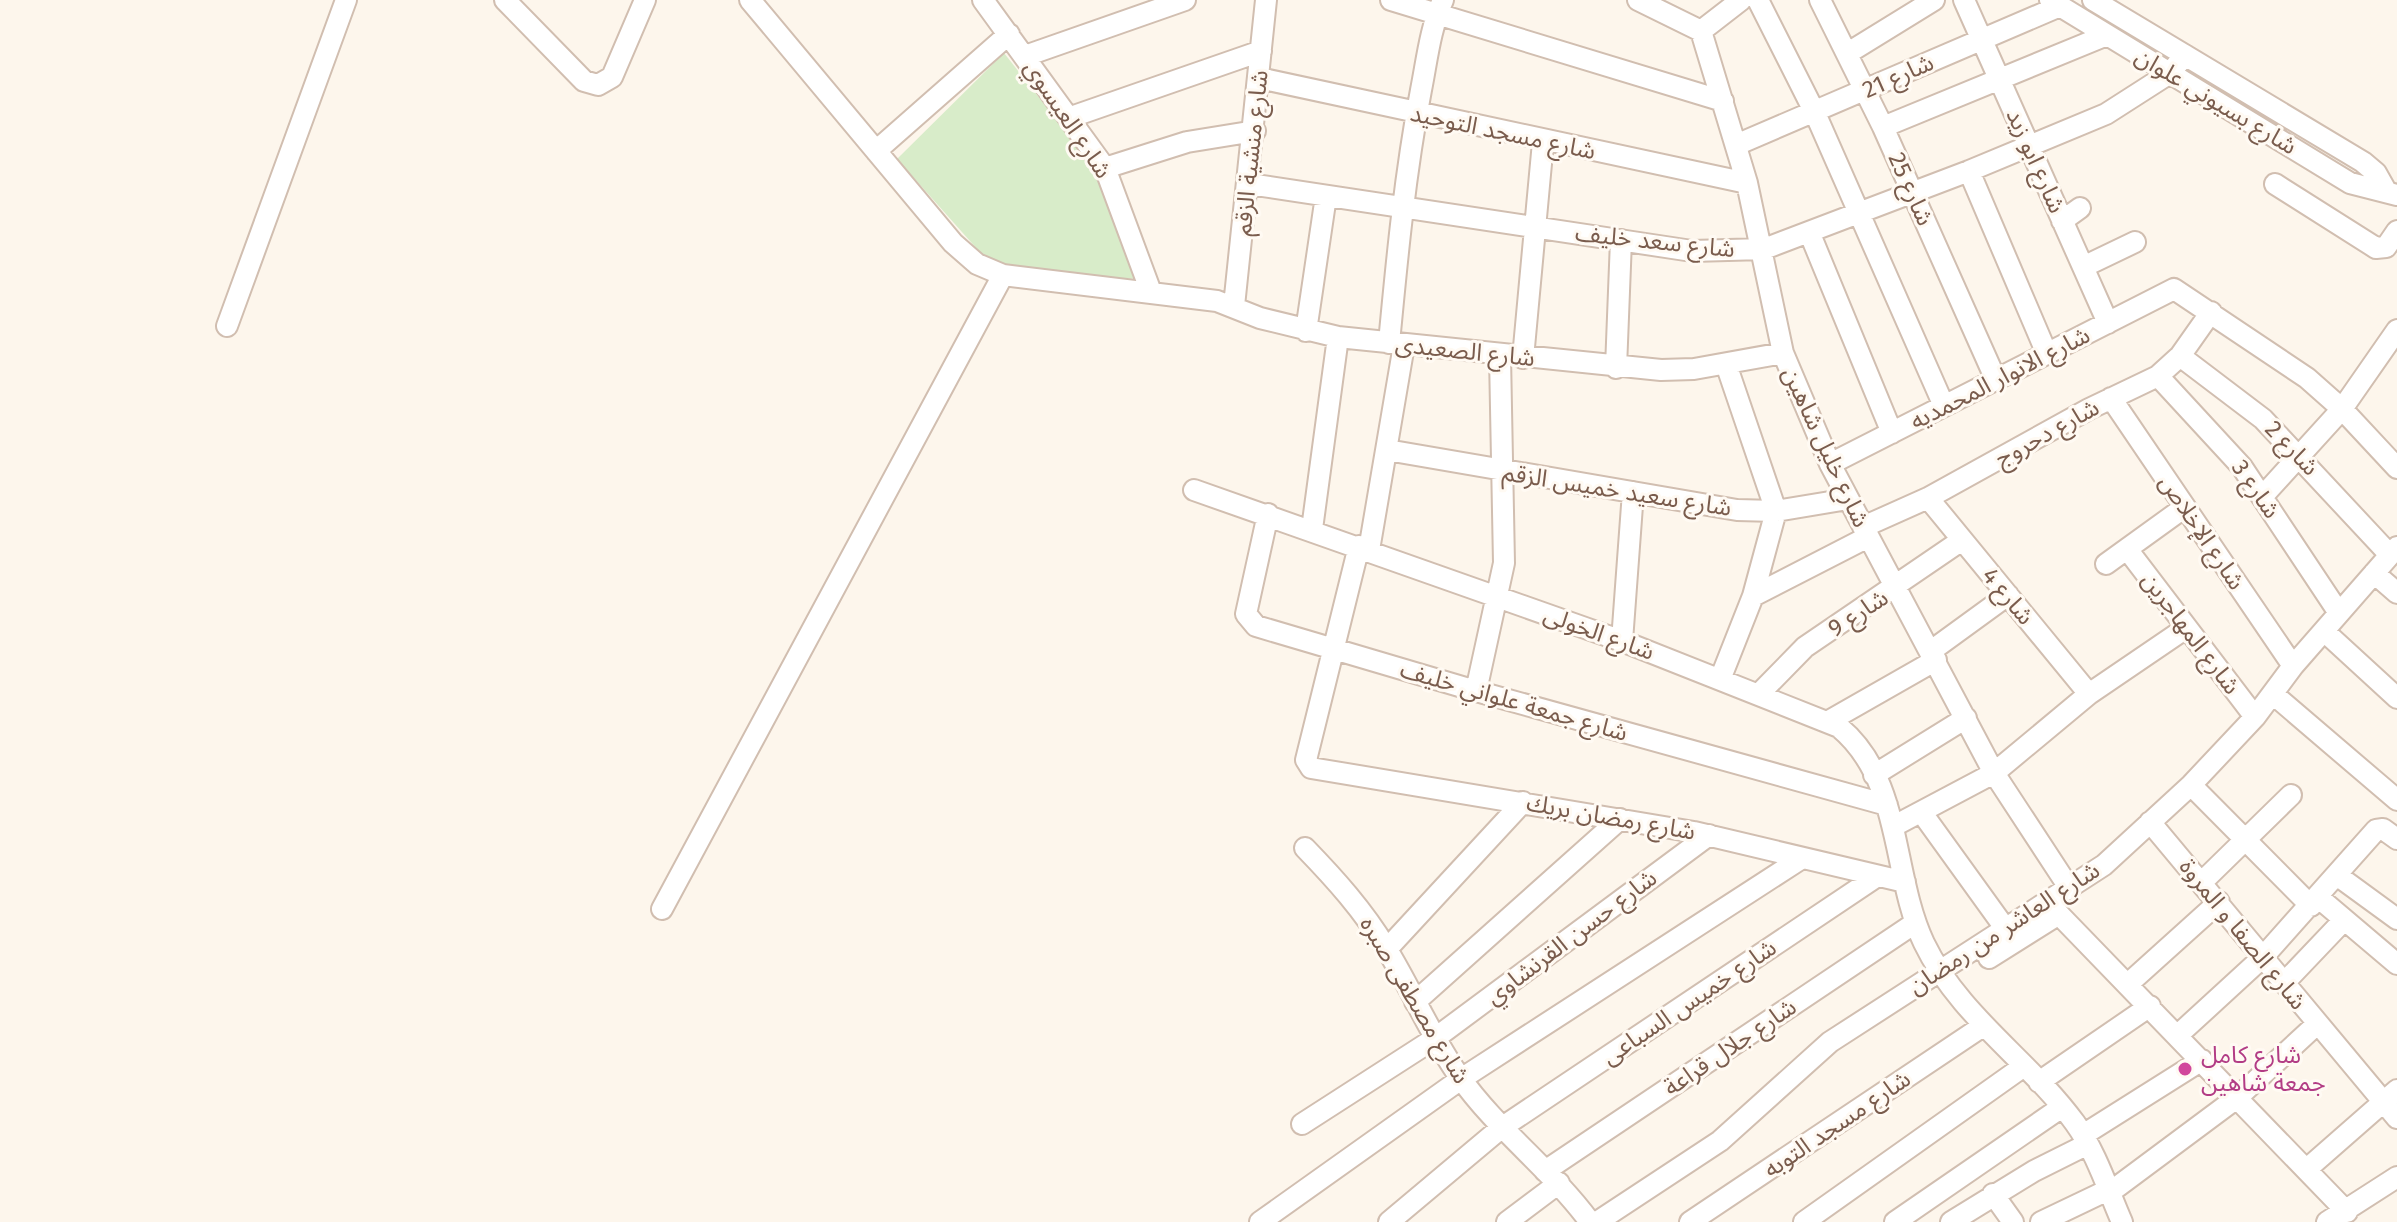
<svg xmlns="http://www.w3.org/2000/svg" width="2397" height="1222" font-family="'Fira Sans','Noto Sans Arabic',sans-serif">
  <rect width="100%" height="100%" fill="#fdf6ec"/>
  <path fill="#d8ecc9" d="M 1004,53 L 1100,174 L 1141,279 L 1079,277 L 1011,270 L 986,259 L 897,159 Z"/>
  <g fill="none" stroke-linecap="round" stroke-linejoin="round">
    <g stroke="#d1beb0" stroke-width="24">
      <path id="minor" d="M 505,0 L 584,81 L 598,85 L 612,77 L 645,0
        M 750,0 L 953,243 L 977,264 L 1003,275 L 1217,301 L 1260,318 L 1338,337 L 1661,370 L 1694,369 L 1783,353
        M 983,0 L 1105,168 L 1151,292
        M 1391,0 L 1723,101
        M 1638,0 L 1701,31 L 1747,183 L 1783,353 L 1830,464 L 1994,773 L 2070,889
        M 1758,0 L 1815,113 L 1944,406
        M 1820,0 L 1883,127 L 1996,380
        M 1964,0 L 2108,323
        M 2050,0 L 2350,183 L 2397,195
        M 2093,0 L 2363,162 L 2376,173 L 2385,189
        M 1701,31 L 1741,0
        M 1848,53 L 1934,0
        M 1025,56 L 1185,0
        M 1259,78 L 1747,183
        M 1071,117 L 1261,51
        M 1883,127 L 2107,35
        M 1736,145 L 2060,6
        M 876,151 L 1009,34
        M 1105,168 L 1187,142 L 1255,131
        M 1969,171 L 2047,354
        M 1249,184 L 1692,251 L 1764,249 L 1969,171 L 2106,114 L 2170,73 L 2185,55
        M 2275,184 L 2376,248 L 2386,247 L 2397,231
        M 2062,221 L 2080,208
        M 1810,234 L 1892,433
        M 2083,267 L 2135,242
        M 1234,306 L 1266,0
        M 227,326 L 346,0
        M 1306,331 L 1326,196
        M 1389,343 C 1397,258 1405,174 1421,90 C 1427,60 1430,29 1443,0
        M 2180,356 L 2263,419 L 2390,555
        M 1523,358 L 1543,142
        M 1616,368 L 1621,240
        M 2158,376 L 2242,467 L 2339,613
        M 2111,398 L 2293,666
        M 1387,450 L 1737,510 L 1776,511 L 1848,499
        M 1830,464 L 2174,289 L 2307,378 L 2342,409 L 2397,468
        M 1194,490 L 1622,641 L 1839,727 C 1903,780 1891,873 1924,943 C 1959,1016 2029,1060 2075,1123 C 2096,1152 2108,1190 2122,1222
        M 2262,497 L 2342,409 L 2397,330
        M 1928,498 L 2089,694
        M 1268,514 L 1246,614 L 1256,626 L 1476,691 L 1887,805
        M 1863,527 L 1928,498 L 2089,409 L 2158,376 L 2180,356 L 2211,312
        M 1312,529 L 1338,337
        M 1359,546 L 1306,760 L 1311,768 L 1694,832 L 1905,882
        M 2127,549 L 2255,717
        M 1369,550 L 1404,345
        M 2106,564 L 2185,507
        M 2374,573 L 2397,593
        M 1753,596 L 1868,537
        M 2324,631 L 2397,698
        M 1622,641 L 1633,492
        M 1931,651 L 2008,595
        M 1721,677 L 1753,596 L 1776,511 L 1726,364
        M 1476,691 L 1504,563 L 1500,356
        M 1760,693 L 1805,647 L 1962,540
        M 2273,694 L 2397,800
        M 1829,721 L 1936,660
        M 1874,775 L 1966,718
        M 2191,785 L 2311,906
        M 1922,813 L 2005,928
        M 2150,822 L 2397,1118
        M 1894,826 L 1994,773 L 2089,694 L 2186,628
        M 1305,848 C 1335,879 1363,910 1386,948 C 1412,990 1430,1035 1459,1076 C 1497,1130 1551,1169 1590,1222
        M 2338,876 L 2397,919
        M 2202,882 L 2291,795
        M 2319,898 L 2397,964
        M 2048,903 L 2347,1212
        M 662,909 L 1003,275
        M 1387,949 L 1523,802
        M 1989,958 L 2059,914
        M 2284,983 L 2344,920
        M 2128,984 L 2219,902
        M 1415,1002 L 1620,819
        M 2178,1035 L 2263,957 L 2376,830 L 2383,829 L 2397,839
        M 2039,1082 L 2150,1006
        M 1302,1124 L 1434,1039 L 1709,835
        M 2083,1135 L 2202,1060
        M 2308,1168 L 2397,1090
        M 1545,1171 L 1915,923
        M 2109,1193 L 2238,1097 L 2317,1024
        M 1993,1194 L 2013,1222
        M 1260,1222 L 1461,1079 L 1799,860
        M 1389,1222 L 1501,1128 L 1876,877
        M 1507,1222 L 1559,1183
        M 1597,1222 L 1720,1141 L 1830,1042 L 2104,865 L 2191,785 L 2255,717 L 2293,666 L 2397,547
        M 1690,1222 L 1983,1026
        M 1804,1222 L 2024,1066
        M 1895,1222 L 2062,1107
        M 1951,1222 L 2034,1171 L 2088,1144
        M 2041,1222 L 2108,1190
        M 2327,1222 L 2397,1177"/>
    </g>
    <use href="#minor" stroke="#fff" stroke-width="20"/>
  </g>
  <circle fill="#d1479c" stroke="#fffaf3" stroke-width="3" cx="2185" cy="1069" r="8"/>
  <g text-anchor="middle" stroke-width="6" stroke-linejoin="round" paint-order="stroke">
    <g font-size="24" fill="#7a5c4d" stroke="#fffaf3">
      <text transform="translate(1898 76) rotate(-24)" y="8">شارع 21</text>
      <text transform="translate(2216 101) rotate(31)" y="8">شارع بسيوني علوان</text>
      <text transform="translate(1068 119) rotate(56)" y="8">شارع العيسوي</text>
      <text transform="translate(1503 132) rotate(12)" y="8">شارع مسجد التوحيد</text>
      <text transform="translate(1251 153) rotate(-84)" y="8">شارع منشية الزقم</text>
      <text transform="translate(2036 161) rotate(66)" y="8">شارع ابو زيد</text>
      <text transform="translate(1911 189) rotate(66)" y="8">شارع 25</text>
      <text transform="translate(1655 241) rotate(6)" y="8">شارع سعد خليف</text>
      <text transform="translate(1465 351) rotate(6)" y="8">شارع الصعيدى</text>
      <text transform="translate(2000 378) rotate(-27)" y="8">شارع الانوار المحمديه</text>
      <text transform="translate(2047 433) rotate(-29)" y="8">شارع دحروج</text>
      <text transform="translate(1826 447) rotate(65)" y="8">شارع خليل شاهين</text>
      <text transform="translate(2292 448) rotate(46)" y="8">شارع 2</text>
      <text transform="translate(2256 489) rotate(55)" y="8">شارع 3</text>
      <text transform="translate(1617 490) rotate(9)" y="8">شارع سعيد خميس الزقم</text>
      <text transform="translate(2202 532) rotate(56)" y="8">شارع الإخلاص</text>
      <text transform="translate(2008 596) rotate(50)" y="8">شارع 4</text>
      <text transform="translate(1858 613) rotate(-33)" y="8">شارع 9</text>
      <text transform="translate(1599 633) rotate(20)" y="8">شارع الخولى</text>
      <text transform="translate(2191 633) rotate(53)" y="8">شارع المهاجرين</text>
      <text transform="translate(1514 701) rotate(16)" y="8">شارع جمعة علواني خليف</text>
      <text transform="translate(1611 817) rotate(10)" y="8">شارع رمضان بريك</text>
      <text transform="translate(2004 928) rotate(-33)" y="8">شارع العاشر من رمضان</text>
      <text transform="translate(2243 934) rotate(51)" y="8">شارع الصفا و المروة</text>
      <text transform="translate(1571 937) rotate(-37)" y="8">شارع حسن القرنشاوي</text>
      <text transform="translate(1415 1000) rotate(59)" y="8">شارع مصطفى صبره</text>
      <text transform="translate(1689 1002) rotate(-34)" y="8">شارع خميس السباعى</text>
      <text transform="translate(1730 1047) rotate(-34)" y="8">شارع جلال قراعة</text>
      <text transform="translate(1837 1124) rotate(-34)" y="8">شارع مسجد التوبه</text>
    </g>
    <g font-size="24" fill="#b23c85" stroke="#fffaf3" text-anchor="start">
      <text x="2201" y="1063">شارع كامل<tspan x="2201" dy="28">جمعة شاهين</tspan></text>
    </g>
  </g>
</svg>
